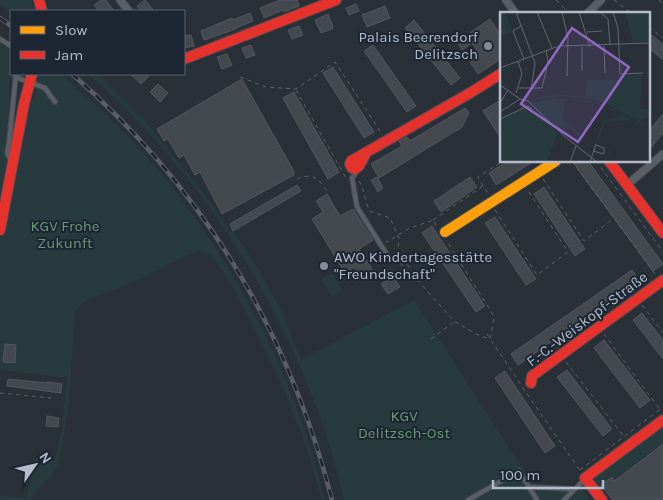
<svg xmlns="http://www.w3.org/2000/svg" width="663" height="500" font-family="Karla,sans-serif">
  <rect width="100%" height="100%" fill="#2a3038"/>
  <path fill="#273a3e" d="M 0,0 L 31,0 L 36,11 L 11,11 L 11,13 L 0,4 Z
    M 0,43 L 11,50 L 8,127 L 24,127 L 40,74 L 61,74 C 98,107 135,140 166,179 C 226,255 276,342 306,434 C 313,456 319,478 325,500 L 322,500 L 305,443 L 280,380 L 251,322 L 234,289 L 216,261 L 211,256 L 202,252 L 197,252 L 188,255 L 141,279 L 86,301 L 81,304 L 75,314 L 69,405 L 58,466 L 53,474 L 29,500 L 0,500 L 0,495 L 26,498 L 35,458 L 55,460 L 61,434 L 67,378 L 0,370 Z
    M 88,74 L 99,74 L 146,122 L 205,195 L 231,232 L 233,231 L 259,270 L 284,316 L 301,360 L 414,300 L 533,485 L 582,489 L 590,500 L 344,500 C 312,361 239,227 140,124 C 124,106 106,90 88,74 Z
    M 332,273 L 342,290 L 332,297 L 321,279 Z
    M 663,420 L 663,443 L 614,479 L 611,477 L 594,490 L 585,478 Z"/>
  <path fill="#444950" stroke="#52575f" d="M 101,0 L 106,0 L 114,11 L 99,11 L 94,5 Z
    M 145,0 L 154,11 L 141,11 L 137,6 Z
    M 280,0 L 297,0 L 299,6 L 284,12 L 283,10 L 264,18 L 260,8 Z
    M 356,4 L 359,11 L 349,15 L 346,8 Z
    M 385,6 L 390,18 L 367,27 L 362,15 Z
    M 250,13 L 253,21 L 236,28 L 236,29 L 204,40 L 201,31 L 232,18 L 233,20 Z
    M 328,14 L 333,26 L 332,29 L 321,33 L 315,20 Z
    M 490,19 L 502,37 L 502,58 L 478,74 L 470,62 L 480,55 L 472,43 L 462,50 L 457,42 Z
    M 414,20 L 460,78 L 451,85 L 405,28 Z
    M 299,26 L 303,35 L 292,39 L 288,30 Z
    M 649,33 L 663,44 L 663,60 L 649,48 Z
    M 189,35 L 191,35 L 194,46 L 185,48 L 184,36 Z
    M 251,45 L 255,55 L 246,58 L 242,48 Z
    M 373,45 L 416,106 L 407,112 L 364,51 Z
    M 227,54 L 232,65 L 222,69 L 217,57 Z
    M 333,67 L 374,132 L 364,138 L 323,73 Z
    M 130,74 L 151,74 L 141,84 Z
    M 242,79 L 288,161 L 294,172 L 294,175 L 222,214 L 200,172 L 195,175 L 184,155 L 179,158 L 168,139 L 164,141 L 157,129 Z
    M 158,84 L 168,93 L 160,102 L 150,92 Z
    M 294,92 L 339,172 L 328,179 L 283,98 Z
    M 502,99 L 502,140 L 483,111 Z
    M 465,108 L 469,113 L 462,127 L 457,131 L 457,130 L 379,178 L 371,164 L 402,146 L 399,141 L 407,137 L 410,141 Z
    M 663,114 L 663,133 L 649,150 L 649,131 Z
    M 508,161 L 534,161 L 496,185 L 489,173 Z
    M 578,161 L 588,161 L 663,264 L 653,271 L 574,164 Z
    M 377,177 L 383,188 L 378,192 L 371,180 Z
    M 470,177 L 477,187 L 441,212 L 434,201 Z
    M 297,185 L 301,191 L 233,231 L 230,224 Z
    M 544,187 L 585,249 L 575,256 L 534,194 Z
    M 327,194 L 340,216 L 353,209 L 373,240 L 359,249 L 373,271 L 362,279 L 354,267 L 345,273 L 312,219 L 323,212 L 316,201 Z
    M 495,217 L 536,279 L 526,285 L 485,223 Z
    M 432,226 L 485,306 L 476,312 L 422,233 Z
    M 632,270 L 639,280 L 518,365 L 511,354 Z
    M 393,276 L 400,287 L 388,294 L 381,284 Z
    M 642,313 L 663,340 L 663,359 L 633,320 Z
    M 604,340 L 650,400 L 640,408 L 594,348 Z
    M 5,344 L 16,345 L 15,363 L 3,362 Z
    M 567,370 L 612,429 L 603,436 L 557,377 Z
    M 505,371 L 555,446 L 545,453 L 495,378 Z
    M 8,379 L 47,383 L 47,382 L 62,384 L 61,393 L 7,386 Z
    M 47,416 L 59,418 L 58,427 L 46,426 Z
    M 663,444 L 663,500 L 613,500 L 601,485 L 612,477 L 614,481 Z"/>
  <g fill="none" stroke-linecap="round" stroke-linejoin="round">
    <g stroke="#484c53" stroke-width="6">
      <path id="lane" d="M 0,39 L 11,46
        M 15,77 L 45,88 L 55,102
        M 11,160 L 7,153 L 9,143 L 16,74
        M 355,169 L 355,174 L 352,178 L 357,207 L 389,258
        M 468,500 L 519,471 L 529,487
        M 537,500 L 529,487 L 574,489
        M 564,500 L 584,480"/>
    </g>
    <g stroke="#484c53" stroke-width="9">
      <path id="street" d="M 120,0 L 129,11
        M 506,0 L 516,14
        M 587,14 L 601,0
        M 627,185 L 663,154"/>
    </g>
    <g stroke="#484c53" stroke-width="12">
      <path id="slow" d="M 445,232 L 556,161"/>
    </g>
    <g stroke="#484c53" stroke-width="12">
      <path id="jam" d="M 39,0 L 42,11
        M 184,59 L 336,0
        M 366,153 L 359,166 L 355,169 L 352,168 L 350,164 L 351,161 L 470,93 L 502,73
        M 609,161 L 663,233
        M 0,230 L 24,104 L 32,74
        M 531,383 L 532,376 L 663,280
        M 602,500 L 585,478 L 663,420"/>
    </g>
    <path stroke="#5d636a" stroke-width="1" stroke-dasharray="4 4" stroke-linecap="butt" d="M 556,0 L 570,14
      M 614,0 L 633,14
      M 659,0 L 663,3
      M 649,27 L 663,38
      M 240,77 L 266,87 L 296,89 L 335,62 L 382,134
      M 296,90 L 346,178
      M 572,161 L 655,274
      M 596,161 L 663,252
      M 297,179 C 304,175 315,175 320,182 C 323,185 324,188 328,192
      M 543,179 L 584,241 L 613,219
      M 359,181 C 365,189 364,201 370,211 L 390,218 L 399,238 L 398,249 L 413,274
      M 483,186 L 478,177 L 503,161
      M 495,210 L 537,275 L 568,252 L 527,189
      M 433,220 L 483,186 L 488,193
      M 385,243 L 408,229 L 433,220 L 437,227
      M 394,258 L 413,275 L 454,321 L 476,334 L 490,339 L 494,320 L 492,313 L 446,240
      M 642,305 L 663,333
      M 487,334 L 521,385 L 581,472
      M 604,334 L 661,411
      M 431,339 L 454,322
      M 566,362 L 625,438
      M 0,393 L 51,398
      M 580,470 L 663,407"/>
    <use href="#lane" stroke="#5a5e66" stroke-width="4"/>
    <use href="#street" stroke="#5a5e66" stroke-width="7"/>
    <use href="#slow" stroke="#ff9f0a" stroke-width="10"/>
    <use href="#jam" stroke="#e5322d" stroke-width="10"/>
    <g stroke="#595d64" stroke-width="4.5">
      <path id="rail" d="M 0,18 L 11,26
        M 72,74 C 203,188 289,332 332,500"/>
    </g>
    <use href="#rail" stroke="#1d2633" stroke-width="2.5" stroke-dasharray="8" stroke-linecap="butt"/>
  </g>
  <g fill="#848b96" stroke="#1d2633" stroke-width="2">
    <circle cx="488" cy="46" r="5"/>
    <circle cx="324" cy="266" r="5"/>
  </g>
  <g text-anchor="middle" stroke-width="4" stroke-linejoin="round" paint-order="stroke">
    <g font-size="15" fill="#b4bcc9" stroke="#1d2633" text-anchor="end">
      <text x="478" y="42">Palais Beerendorf<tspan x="478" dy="17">Delitzsch</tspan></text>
      <text x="334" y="262" text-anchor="start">AWO Kindertagesstätte<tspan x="334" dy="17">"Freundschaft"</tspan></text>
    </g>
    <g font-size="15" fill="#6b9a76" stroke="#1d2633">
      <text x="65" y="231">KGV Frohe<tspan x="65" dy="17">Zukunft</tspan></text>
      <text x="404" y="421">KGV<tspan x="404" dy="17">Delitzsch-Ost</tspan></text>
    </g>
    <g font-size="15" fill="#b4bcc9" stroke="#1d2633">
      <text transform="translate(587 319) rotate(-37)" y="5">F.-C.-Weiskopf-Straße</text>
    </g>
  </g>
  <g transform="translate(500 12)">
    <rect width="150" height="150" fill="#2a3038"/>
    <path d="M 0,0 L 5,0 L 13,19 L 0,24 ZM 125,0 L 150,0 L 150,30 L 133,30 ZM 142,62 L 140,96 L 150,98 L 150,105 L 138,107 L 150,116 L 113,95 L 93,87 L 59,84 L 30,89 L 21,85 L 17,82 L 30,88 L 46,84 L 65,83 L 85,85 L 87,68 L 117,68 L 121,63 ZM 54,86 L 83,88 L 104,94 L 114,98 L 150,119 L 129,108 L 105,110 L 97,132 L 111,137 L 107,148 L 110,150 L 95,147 L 106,149 L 110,137 L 96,132 L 91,144 L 75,132 L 80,127 L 69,113 L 62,122 L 58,119 L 47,150 L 0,150 L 0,108 L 28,94 L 36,100 L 32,91 ZM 66,87 L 95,91 L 122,103 L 103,109 L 91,143 L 77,132 L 80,127 L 78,120 L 62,106 Z" fill="#273a3e" fill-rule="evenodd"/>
    <path fill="none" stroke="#616872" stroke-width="1" d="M 16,0 L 35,51 L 31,78M 37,0 L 52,36M 62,0 L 68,26 L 67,64 L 67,62M 79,0 L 90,35M 100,0 L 108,7 L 110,33M 113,0 L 118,16 L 120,62 L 143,61M 21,14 L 13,19 L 24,47M 87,20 L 102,19M 104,34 L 105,61M 0,56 L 59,34 L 150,31M 82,59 L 82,35M 0,73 L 20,87 L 28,89 L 64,124 L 97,150M 19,76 L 42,76 L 48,50 L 46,38M 16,81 L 22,62 L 18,49M 0,91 L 8,78M 0,100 L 20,87M 0,107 L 28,94 L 32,97M 93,139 L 104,142 L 104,136 L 96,133M 70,150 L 76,134M 90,150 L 96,132"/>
    <path fill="#9266c3" fill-opacity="0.15" stroke="#9266c3" stroke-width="2.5" d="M 72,16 L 129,55 L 78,130 L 21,92 Z"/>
    <rect width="150" height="150" fill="none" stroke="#b4bcc9" stroke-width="2.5"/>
  </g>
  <rect x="10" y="10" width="175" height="65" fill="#1d2633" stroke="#59626f"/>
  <rect x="20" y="26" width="25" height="8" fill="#ff9f0a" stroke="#59626f"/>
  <text x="55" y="35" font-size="15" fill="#b4bcc9">Slow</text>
  <rect x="20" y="51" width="25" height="8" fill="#e5322d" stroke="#59626f"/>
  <text x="55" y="60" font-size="15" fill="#b4bcc9">Jam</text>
  <g transform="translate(35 465) rotate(56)" stroke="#1d2633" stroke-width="4" paint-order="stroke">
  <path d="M0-4L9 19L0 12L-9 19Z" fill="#b4bcc9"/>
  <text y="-8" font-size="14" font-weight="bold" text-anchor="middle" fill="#b4bcc9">N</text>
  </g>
  <path d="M493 480v8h110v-8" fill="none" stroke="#b4bcc9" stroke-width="2.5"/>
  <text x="500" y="480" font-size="15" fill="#b4bcc9" stroke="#1d2633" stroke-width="4" paint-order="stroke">100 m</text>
</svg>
